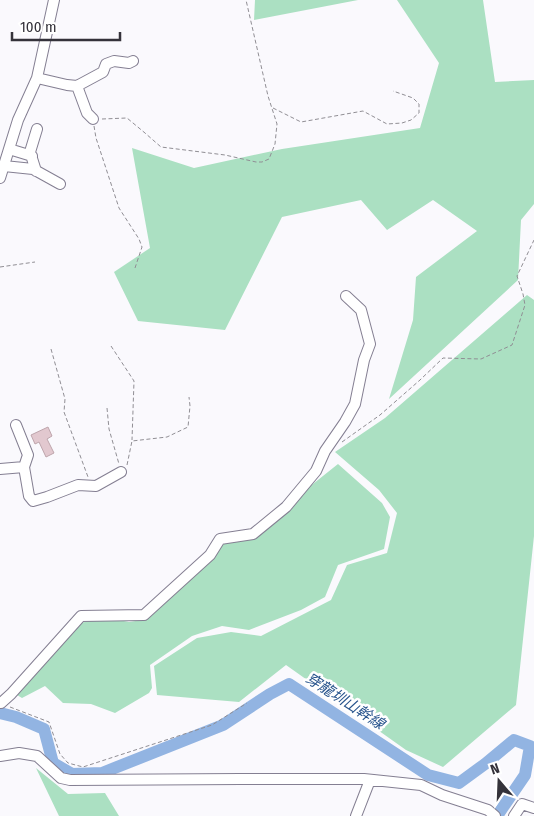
<svg xmlns="http://www.w3.org/2000/svg" width="534" height="816" font-family="'Fira Sans Condensed','Noto Sans TC',sans-serif">
  <rect width="100%" height="100%" fill="#faf9fd"/>
  <path fill="#abe0c2" d="M 255,0 L 358,0 L 254,20 Z
    M 397,0 L 483,0 L 495,82 L 534,80 L 534,204 L 521,220 L 518,280 L 389,399 L 413,320 L 416,277 L 477,231 L 433,200 L 387,230 L 361,200 L 282,217 L 225,330 L 138,321 L 114,272 L 150,248 L 132,148 L 194,168 L 282,149 L 420,128 L 439,63 Z
    M 527,295 L 534,300 L 534,536 L 516,705 L 443,767 L 406,750 L 286,665 L 239,702 L 157,695 L 154,666 L 197,638 L 231,632 L 261,636 L 331,600 L 347,565 L 387,553 L 397,513 L 379,490 L 335,452 L 385,418 Z
    M 338,464 L 382,503 L 390,517 L 384,549 L 338,565 L 325,597 L 301,610 L 249,630 L 222,626 L 192,636 L 150,665 L 152,688 L 149,693 L 115,713 L 91,704 L 63,703 L 45,686 L 22,698 L 17,695 L 81,623 L 104,617 L 129,622 L 142,620 L 223,544 L 249,535 Z
    M 36,768 L 68,794 L 105,793 L 119,816 L 59,816 Z"/>
  <g fill="none" stroke-linecap="round" stroke-linejoin="round">
    <path stroke="#92b4e2" stroke-width="12" d="M 0,713 L 16,717 L 44,729 L 53,763 L 72,774 L 102,773 L 223,725 L 270,694 L 289,684 L 428,775 L 459,783 L 485,764 L 514,740 L 530,746 L 525,775 L 497,816"/>
  </g>
  <path fill="#e2c8cf" stroke="#bea5ac" d="M 48,427 L 52,436 L 47,439 L 54,453 L 46,457 L 39,442 L 35,444 L 31,435 Z"/>
  <g fill="none" stroke-linecap="round" stroke-linejoin="round">
    <g stroke="#847f92" stroke-width="12">
      <path id="minor" d="M 37,78 L 67,85 L 77,86 L 87,113 L 93,119
        M 77,86 L 103,72 L 106,64 L 114,61 L 129,63 L 133,61
        M 9,149 L 32,156
        M 4,166 L 33,169 L 60,184
        M 36,171 L 30,152 L 37,129
        M 0,178 L 18,120 L 37,78 L 54,0
        M 16,425 L 28,455 L 24,467
        M 0,469 L 24,467 L 29,496 L 33,501 L 47,497 L 78,485 L 96,486 L 121,472
        M 1,703 L 11,694 L 81,616 L 144,615 L 210,555 L 220,539 L 253,534 L 286,507 L 316,471 L 325,451 L 345,422 L 355,404 L 364,360 L 370,344 L 361,310 L 346,296
        M 0,756 L 19,753 L 37,756 L 61,778 L 70,780 L 241,779 L 364,779 L 421,785 L 442,795 L 488,810 L 495,816
        M 356,816 L 370,780
        M 514,816 L 522,804 L 534,808"/>
    </g>
    <path stroke="#908e94" stroke-width="1" stroke-dasharray="4 2.5" stroke-linecap="butt" d="M 273,108 L 301,122 L 363,111 L 387,124 L 402,123 L 411,120 L 419,113 L 419,104 L 413,98 L 393,91
      M 102,119 L 127,118 L 145,133 L 161,147 L 225,155 L 256,162 L 262,162 L 269,159 L 275,144 L 277,124 L 268,96 L 246,0
      M 94,126 L 96,138 L 119,208 L 139,239 L 142,247 L 135,268
      M 0,267 L 35,262
      M 111,346 L 134,381 L 132,440
      M 51,349 L 65,399 L 64,412 L 88,477
      M 107,408 L 109,429 L 119,464
      M 342,442 L 380,415 L 420,380 L 443,358 L 481,359 L 512,345 L 525,305 L 523,294 L 517,276 L 534,240
      M 127,465 L 132,441 L 167,437 L 188,427 L 190,406 L 189,397
      M 10,707 L 49,722 L 60,754 L 68,763 L 83,767 L 212,725 L 247,703"/>
    <use href="#minor" stroke="#fff" stroke-width="10"/>
  </g>
  <g text-anchor="middle" stroke-width="5" stroke-linejoin="round" paint-order="stroke">
    <g font-size="15" font-style="italic" fill="#28548d" stroke="#fff">
      <text transform="translate(345 701) rotate(33)" y="5">穿龍圳山幹線</text>
    </g>
  </g>
  <g transform="translate(499 781) rotate(341)" stroke="#ffffff" stroke-width="4" paint-order="stroke">
  <path d="M0-4L9 19L0 12L-9 19Z" fill="#34323a"/>
  <text y="-8" font-size="14" font-weight="bold" text-anchor="middle" fill="#34323a">N</text>
  </g>
  <path d="M12 32v8h108v-8" fill="none" stroke="#34323a" stroke-width="2.5"/>
  <text x="20" y="32" font-size="15" fill="#34323a" stroke="#ffffff" stroke-width="4" paint-order="stroke">100 m</text>
</svg>
